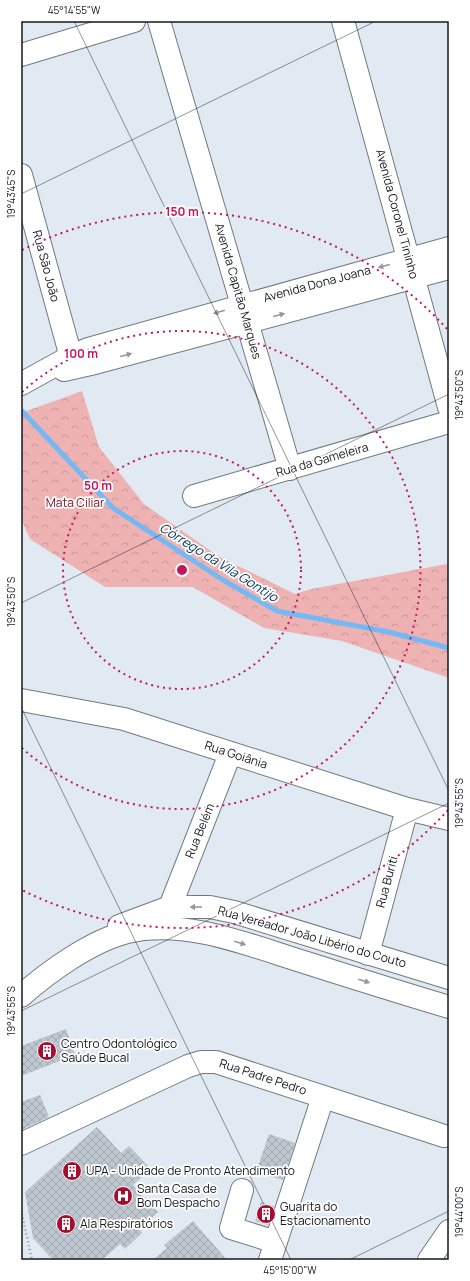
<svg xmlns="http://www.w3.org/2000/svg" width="470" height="1281" font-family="Manrope,sans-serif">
  <defs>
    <pattern id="forest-crowns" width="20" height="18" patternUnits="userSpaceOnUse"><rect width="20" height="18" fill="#efb2b2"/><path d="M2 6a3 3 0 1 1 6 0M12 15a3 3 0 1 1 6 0" fill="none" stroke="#cc9898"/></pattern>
    <pattern id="building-cross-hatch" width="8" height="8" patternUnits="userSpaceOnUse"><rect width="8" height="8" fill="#bec7cf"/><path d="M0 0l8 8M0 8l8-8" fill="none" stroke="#a2aab1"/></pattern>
  </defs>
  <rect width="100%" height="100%" fill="#e1eaf3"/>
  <path fill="url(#forest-crowns)" d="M 82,391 L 99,447 L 144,504 L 218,556 L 295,594 L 311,589 L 447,564 L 449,567 L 449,678 L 342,641 L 264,628 L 193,587 L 105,587 L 30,539 L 21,519 L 21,413 Z"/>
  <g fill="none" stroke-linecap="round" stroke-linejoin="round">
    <path stroke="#74b8f5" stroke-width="5" d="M 22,411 L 113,508 L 223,580 L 277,611 L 389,632 L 449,648"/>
  </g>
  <path fill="url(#building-cross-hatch)" d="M 66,1029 L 75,1055 L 21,1076 L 21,1046 Z
    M 40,1095 L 49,1117 L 21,1130 L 21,1102 Z
    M 97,1127 L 121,1153 L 129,1146 L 151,1169 L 133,1185 L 158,1212 L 140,1229 L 142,1233 L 125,1249 L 120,1244 L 102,1260 L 53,1260 L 33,1238 L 25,1192 Z
    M 269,1134 L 295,1143 L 283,1180 L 256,1172 Z
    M 261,1202 L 274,1206 L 268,1225 L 255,1221 Z
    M 193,1221 L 227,1260 L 153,1260 L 167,1248 L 164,1245 Z"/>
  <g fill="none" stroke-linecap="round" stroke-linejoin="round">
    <g stroke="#717981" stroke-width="24">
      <path id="minor" d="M 159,21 L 290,469
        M 343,21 L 449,407
        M 21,55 L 134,21
        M 21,175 L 74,368
        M 64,370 L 95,363 L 449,268
        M 21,384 L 70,357 L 88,349 L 449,248
        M 194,496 L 449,422
        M 21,700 L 124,719 L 407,809 L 449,819
        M 165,925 L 170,907 L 230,754
        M 368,954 L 407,809
        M 21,1144 L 188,1066 L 201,1062 L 216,1062 L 444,1136
        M 242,1190 L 231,1228 L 276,1242
        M 270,1260 L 323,1097
        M 429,1260 L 449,1231"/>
    </g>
    <g stroke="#717981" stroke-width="24">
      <path id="major" d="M 119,926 L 170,907 L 210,907 L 234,912 L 449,978
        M 21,996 C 48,972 91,941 127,932 C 187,918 251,946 307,963 C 354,978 402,993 449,1007"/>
    </g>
    <path stroke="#8b9298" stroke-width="2.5" stroke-dasharray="1 3" stroke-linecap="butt" d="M 21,1210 L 32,1260"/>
    <use href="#minor" stroke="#fff" stroke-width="22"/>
    <use href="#major" stroke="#fff" stroke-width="22"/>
  </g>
  <defs><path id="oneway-solid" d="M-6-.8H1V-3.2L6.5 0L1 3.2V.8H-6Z"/></defs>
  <g fill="#969798">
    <use href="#oneway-solid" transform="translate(384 266) rotate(165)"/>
    <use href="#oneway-solid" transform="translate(219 312) rotate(164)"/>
    <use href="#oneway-solid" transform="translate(279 315) rotate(-15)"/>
    <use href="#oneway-solid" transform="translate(126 355) rotate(-15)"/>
    <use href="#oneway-solid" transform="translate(196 907) rotate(-180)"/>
    <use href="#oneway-solid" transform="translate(240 943) rotate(17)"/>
    <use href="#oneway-solid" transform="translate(364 981) rotate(17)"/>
  </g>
  <path fill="none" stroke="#15181b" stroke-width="1" stroke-opacity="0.45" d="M 74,21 L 449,791M 21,194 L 376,21M 21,603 L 449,394M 21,707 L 291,1260M 21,1011 L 449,803M 349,1260 L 449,1211"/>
  <g fill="none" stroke="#c2185b" stroke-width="2" stroke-dasharray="2 4">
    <circle cx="182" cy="570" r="119"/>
    <path d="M22 392A239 239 0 1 1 22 748"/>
    <path d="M448 810A358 358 0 0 1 22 890M22 250A358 358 0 0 1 448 330"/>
  </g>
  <defs>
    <g id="building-disc" transform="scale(1)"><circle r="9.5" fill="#a60d2e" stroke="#fff"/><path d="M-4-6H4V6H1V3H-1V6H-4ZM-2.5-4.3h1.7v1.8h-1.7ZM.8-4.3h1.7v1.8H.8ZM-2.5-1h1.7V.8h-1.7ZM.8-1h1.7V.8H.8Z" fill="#fff"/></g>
    <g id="hospital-disc" transform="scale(1)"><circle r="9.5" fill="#a60d2e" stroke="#fff"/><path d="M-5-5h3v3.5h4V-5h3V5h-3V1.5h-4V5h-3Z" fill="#fff"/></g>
  </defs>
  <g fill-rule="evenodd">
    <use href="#building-disc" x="47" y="1051"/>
    <use href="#building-disc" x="72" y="1171"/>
    <use href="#hospital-disc" x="123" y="1196"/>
    <use href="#building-disc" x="266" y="1214"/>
    <use href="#building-disc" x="66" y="1224"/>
  </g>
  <g text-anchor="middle" stroke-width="3.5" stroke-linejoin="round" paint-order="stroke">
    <g font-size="12" fill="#15181b" stroke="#fff">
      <text transform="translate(397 214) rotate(75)" y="4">Avenida Coronel Tininho</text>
      <text transform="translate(46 266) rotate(75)" y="4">Rua São João</text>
      <text transform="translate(317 284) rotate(-15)" y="4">Avenida Dona Joana</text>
      <text transform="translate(238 291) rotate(74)" y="4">Avenida Capitão Marques</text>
      <text transform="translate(322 460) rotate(-16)" y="4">Rua da Gameleira</text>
      <text transform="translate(236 755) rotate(18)" y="4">Rua Goiânia</text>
      <text transform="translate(200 831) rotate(-68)" y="4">Rua Belém</text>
      <text transform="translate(387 882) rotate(-75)" y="4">Rua Buriti</text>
      <text transform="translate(312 937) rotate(16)" y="4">Rua Vereador João Libério do Couto</text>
      <text transform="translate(263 1077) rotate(18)" y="4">Rua Padre Pedro</text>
    </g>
    <g font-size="12" fill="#7d0e22" stroke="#fff">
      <text x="75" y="507">Mata Ciliar</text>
    </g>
    <g font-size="12" fill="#15181b" stroke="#fff" text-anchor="start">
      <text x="61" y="1048">Centro Odontológico<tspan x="61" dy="14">Saúde Bucal</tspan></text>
      <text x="86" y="1175">UPA - Unidade de Pronto Atendimento</text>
      <text x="137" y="1193">Santa Casa de<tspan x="137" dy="14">Bom Despacho</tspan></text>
      <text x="280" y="1211">Guarita do<tspan x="280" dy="14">Estacionamento</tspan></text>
      <text x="80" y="1228">Ala Respiratórios</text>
    </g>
    <g font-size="13" font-style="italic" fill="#053a61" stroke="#fff">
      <text transform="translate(219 562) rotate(32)" y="5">Córrego da Vila Gontijo</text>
    </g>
  </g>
  <circle cx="182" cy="570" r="6" fill="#c2185b" stroke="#fff" stroke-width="2"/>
  <g font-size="12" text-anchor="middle" font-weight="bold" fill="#c2185b" stroke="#fff" stroke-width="3.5" stroke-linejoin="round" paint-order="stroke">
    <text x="182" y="216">150 m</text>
    <text x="81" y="358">100 m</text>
    <text x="98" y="490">50 m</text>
  </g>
  <rect width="470" height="1281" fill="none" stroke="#ffffff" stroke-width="44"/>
  <rect x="22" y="22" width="426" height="1237" fill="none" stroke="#15181b" stroke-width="1.5"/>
  <g font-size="10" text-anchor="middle" fill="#15181b">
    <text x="74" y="14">45°14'55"W</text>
    <text transform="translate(11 194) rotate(-90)" y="4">19°43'45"S</text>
    <text transform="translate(459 395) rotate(-90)" y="4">19°43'50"S</text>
    <text transform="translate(11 602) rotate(-90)" y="4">19°43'50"S</text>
    <text transform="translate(459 803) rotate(-90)" y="4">19°43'55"S</text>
    <text transform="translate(11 1011) rotate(-90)" y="4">19°43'55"S</text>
    <text transform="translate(459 1212) rotate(-90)" y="4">19°44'00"S</text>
    <text x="290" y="1274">45°15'00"W</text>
  </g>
</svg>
